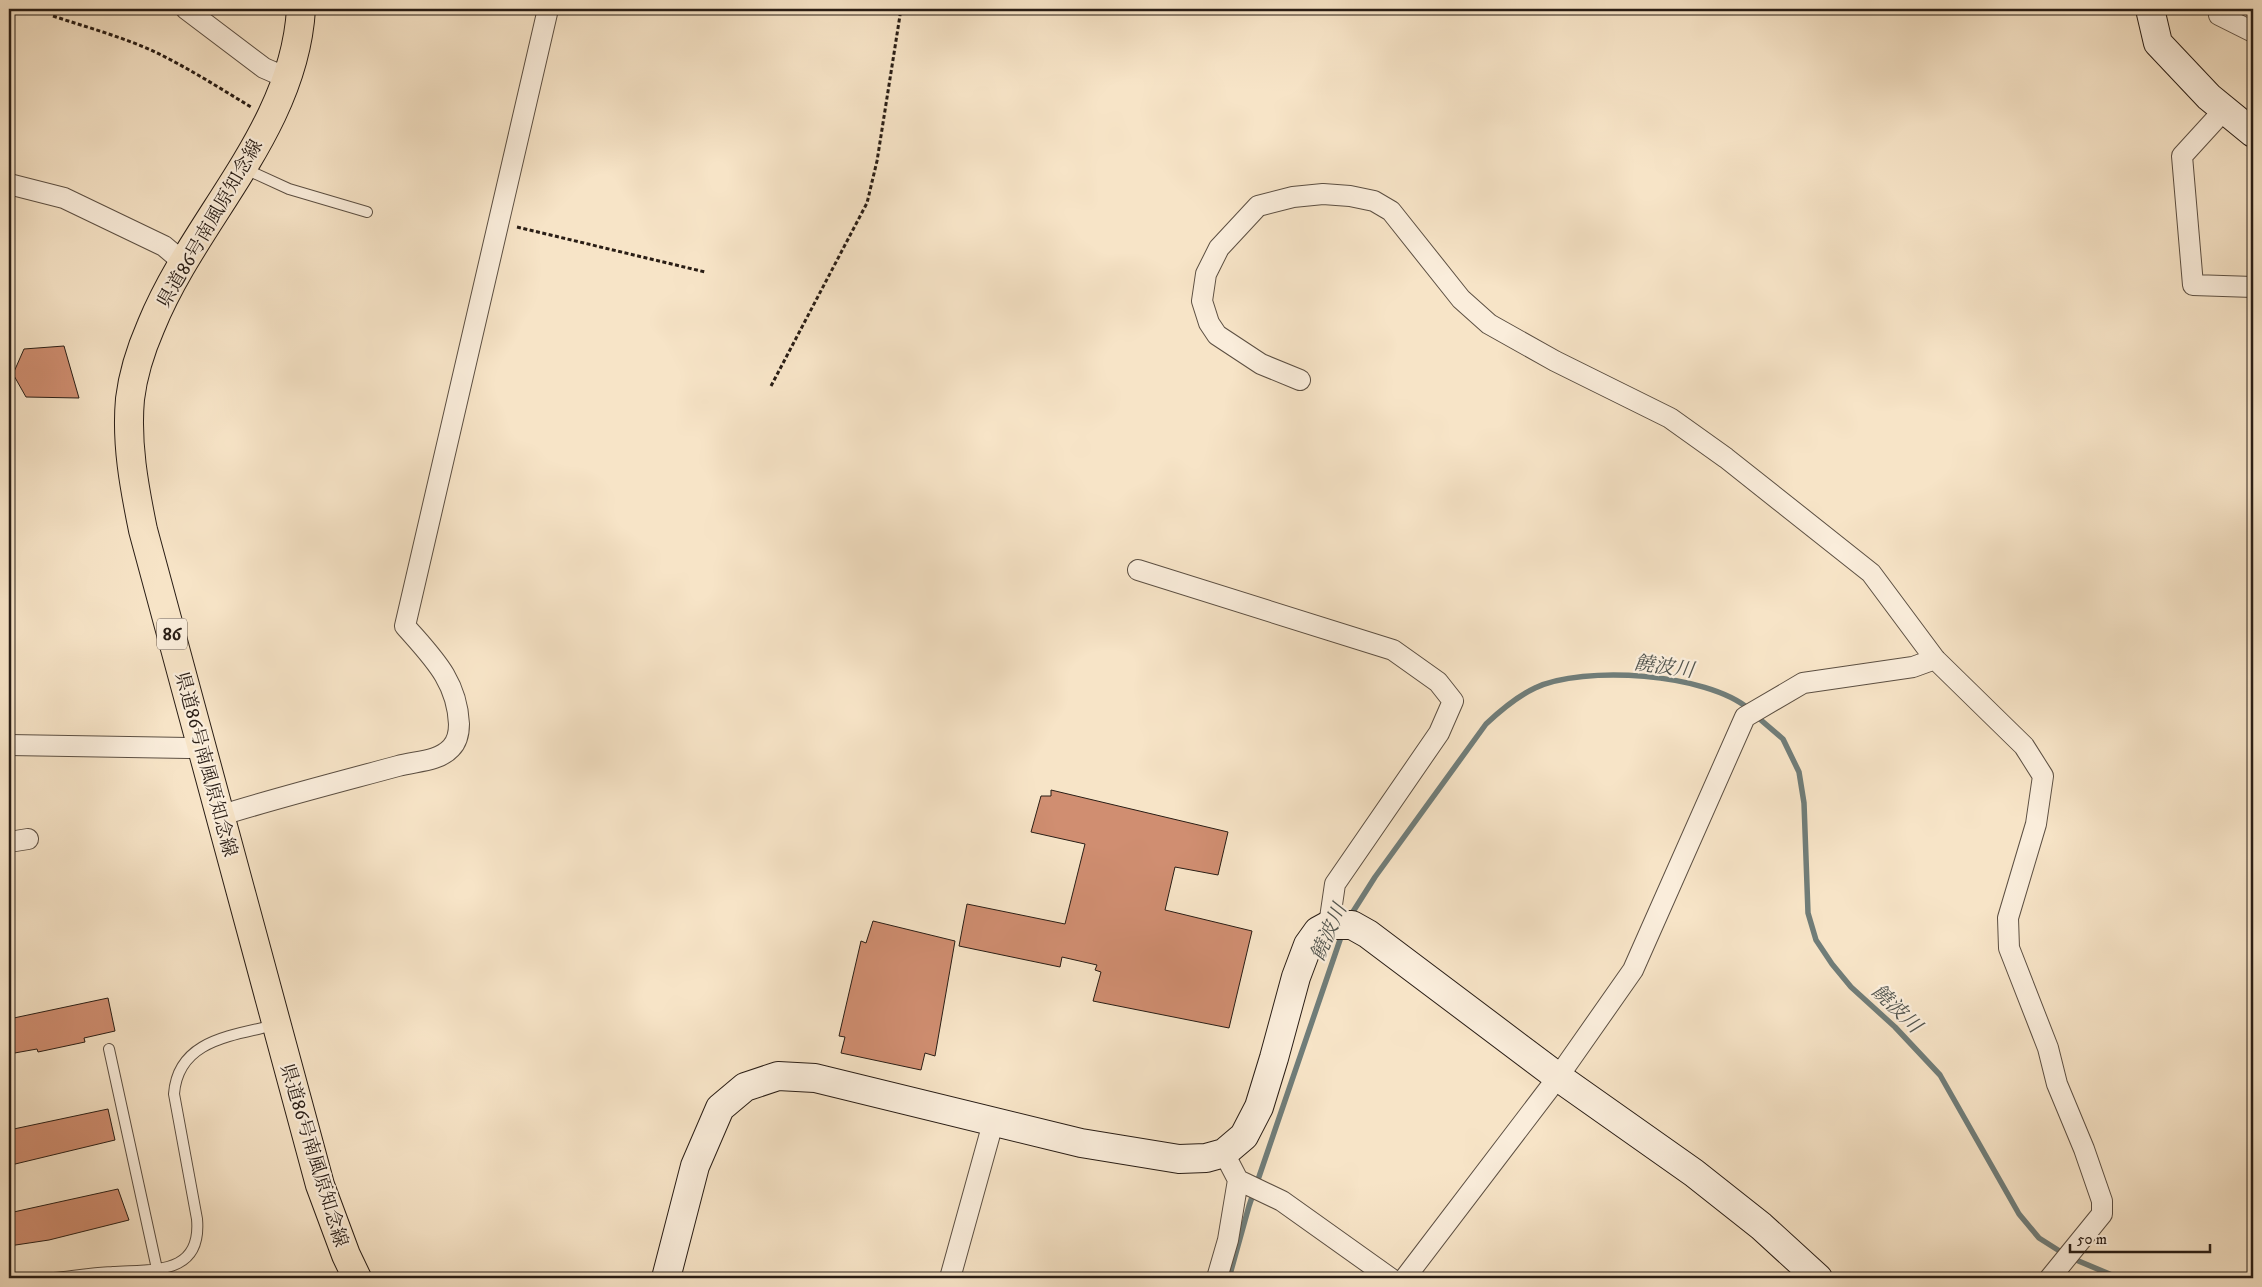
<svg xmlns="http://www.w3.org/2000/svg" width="2262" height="1287" font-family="'IM FELL DW Pica','Noto Serif JP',serif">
  <rect width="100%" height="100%" fill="#f7e4c7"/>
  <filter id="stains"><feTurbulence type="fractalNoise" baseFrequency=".004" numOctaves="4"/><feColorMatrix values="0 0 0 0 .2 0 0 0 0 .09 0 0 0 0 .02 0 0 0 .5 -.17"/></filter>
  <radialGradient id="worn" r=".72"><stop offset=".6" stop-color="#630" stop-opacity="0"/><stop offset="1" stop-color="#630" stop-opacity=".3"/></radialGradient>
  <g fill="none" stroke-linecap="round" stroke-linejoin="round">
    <path stroke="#707d79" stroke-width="5.5" d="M 1755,715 L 1783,739 L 1799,772 L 1804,803 L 1808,913 L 1816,940 L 1832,964 L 1851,987 L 1895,1027 L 1940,1075 L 2019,1214 L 2039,1238 L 2069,1257 L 2119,1278
      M 1349,918 L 1375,877 L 1486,724 C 1501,710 1516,697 1535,688 C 1583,665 1707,673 1749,709
      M 1229,1278 L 1249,1206 L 1342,934"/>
  </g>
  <path fill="#d08e71" stroke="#291d15" d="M 64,346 L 79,398 L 26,397 L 13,374 L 24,349 Z
    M 1051,790 L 1228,832 L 1218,875 L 1175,867 L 1165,910 L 1252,931 L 1229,1028 L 1093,1001 L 1101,972 L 1095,970 L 1097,965 L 1062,957 L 1060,967 L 959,946 L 967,904 L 1065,924 L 1085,844 L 1031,832 L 1041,796 L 1051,796 Z
    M 873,921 L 955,941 L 935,1056 L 925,1053 L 921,1070 L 841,1053 L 845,1037 L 839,1036 L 861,941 L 866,943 Z
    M 108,998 L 115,1031 L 84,1038 L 85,1042 L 38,1052 L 37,1049 L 9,1054 L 9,1019 Z
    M 108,1109 L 115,1140 L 11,1165 L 9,1130 Z
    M 118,1189 L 129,1220 L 49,1240 L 9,1246 L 9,1213 Z"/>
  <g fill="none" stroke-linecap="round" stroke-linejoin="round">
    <g stroke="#5c4f42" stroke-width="12">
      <path id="lane" d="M 243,168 L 289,189 L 367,212
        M 109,1049 L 157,1269
        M 54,1278 C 73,1276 92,1273 112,1272 C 153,1269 202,1276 197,1219 L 174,1094 C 178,1040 231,1036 275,1025"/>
    </g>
    <g stroke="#5c4f42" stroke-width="22">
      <path id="street" d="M 186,9 L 264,68 L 287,78
        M 2218,9 L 2219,15 L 2253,32
        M 2224,110 L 2182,156 L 2193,285 L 2253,287
        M 9,184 L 64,198 L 164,246 L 183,262
        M 1300,380 L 1261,364 L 1217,335 L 1209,323 L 1202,301 L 1206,274 L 1219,248 L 1258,206 L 1293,197 L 1323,194 L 1350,196 L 1374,201 L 1391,211 L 1461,299 L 1489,324 L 1555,361 L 1670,418 L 1726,458 L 1871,573 L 1935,659 L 2024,746 L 2043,776 L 2036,824 L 2008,918 L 2009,948 L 2048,1048 L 2057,1084 L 2084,1149 L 2102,1201 L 2102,1214 L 2050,1278
        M 1138,570 L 1393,650 L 1438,682 L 1453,701 L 1439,733 L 1335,884 L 1329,925
        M 9,745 L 188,748 L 203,747
        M 222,815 C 280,797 339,782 398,766 C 415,761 438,762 451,748 C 457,742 459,732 459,724 C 457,680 432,657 405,626 L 548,9
        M 9,842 L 28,839
        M 1238,1180 L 1282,1201 L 1390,1278
        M 950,1278 L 993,1123
        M 1217,1278 L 1228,1240 L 1238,1180 L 1224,1153
        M 1405,1278 L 1558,1077 L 1633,970 L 1745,717 L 1803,683 L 1913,667 L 1935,659"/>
    </g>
    <g stroke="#291d15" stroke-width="30">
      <path id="secondary" d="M 2150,9 L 2158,43 L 2209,97 L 2253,133
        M 666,1278 L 695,1166 L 720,1108 L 745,1087 L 778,1076 L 815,1078 L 1081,1143 L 1179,1159 L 1206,1158 L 1224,1153 L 1244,1136 L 1259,1107 L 1274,1058 L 1296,977 L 1308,945 L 1318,931 L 1329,925 L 1352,925 L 1368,934 L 1558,1077 L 1694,1173 L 1761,1226 L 1818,1278"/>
    </g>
    <g stroke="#291d15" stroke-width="30">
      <path id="primary" d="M 301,9 C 294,130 195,218 151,326 C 141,349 133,374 130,399 C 126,443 134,486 143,530 L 320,1185 L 346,1255 L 357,1278"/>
    </g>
    <path stroke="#291d15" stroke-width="3" stroke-dasharray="4 2.5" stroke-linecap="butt" d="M 53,16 C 86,27 119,36 151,50 C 185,66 218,87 251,107
      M 517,227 L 705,272
      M 771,386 L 867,203 L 877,161 L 901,9"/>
    <use href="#lane" stroke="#faeddb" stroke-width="10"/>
    <use href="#street" stroke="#faeddb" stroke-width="20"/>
    <use href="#secondary" stroke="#faeddb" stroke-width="28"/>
    <use href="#primary" stroke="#f7e4c7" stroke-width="28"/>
  </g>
  <g text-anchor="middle" stroke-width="4.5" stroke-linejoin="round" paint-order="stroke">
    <rect fill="#faeddb" stroke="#685b50" stroke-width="1" x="157" y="618.5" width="30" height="31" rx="4"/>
    <g font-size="18" font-weight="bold" fill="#291d15">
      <text x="172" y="640">86</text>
    </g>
    <g font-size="19" fill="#291d15" stroke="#faeddb">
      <text transform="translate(209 223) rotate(-60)" y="7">県道86号南風原知念線</text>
      <text transform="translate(207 764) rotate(75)" y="7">県道86号南風原知念線</text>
      <text transform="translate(315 1155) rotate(73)" y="7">県道86号南風原知念線</text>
    </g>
    <g font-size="20" font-style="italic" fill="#52554f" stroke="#faeddb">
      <text transform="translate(1664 666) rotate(8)" y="7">饒波川</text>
      <text transform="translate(1328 932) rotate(-66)" y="7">饒波川</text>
      <text transform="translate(1897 1008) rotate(44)" y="7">饒波川</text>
    </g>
  </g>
  <rect width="2262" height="1287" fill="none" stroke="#f7e4c7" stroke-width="30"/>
  <rect x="10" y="10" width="2242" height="1267" fill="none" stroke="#291d15" stroke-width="2.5"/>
  <rect x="15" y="15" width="2232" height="1257" fill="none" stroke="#291d15"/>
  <path d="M2070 1244v8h140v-8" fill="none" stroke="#291d15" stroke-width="2.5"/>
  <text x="2077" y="1244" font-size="15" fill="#291d15" stroke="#faeddb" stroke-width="4" paint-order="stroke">50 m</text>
  <rect width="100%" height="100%" filter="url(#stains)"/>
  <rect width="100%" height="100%" fill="url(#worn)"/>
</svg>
